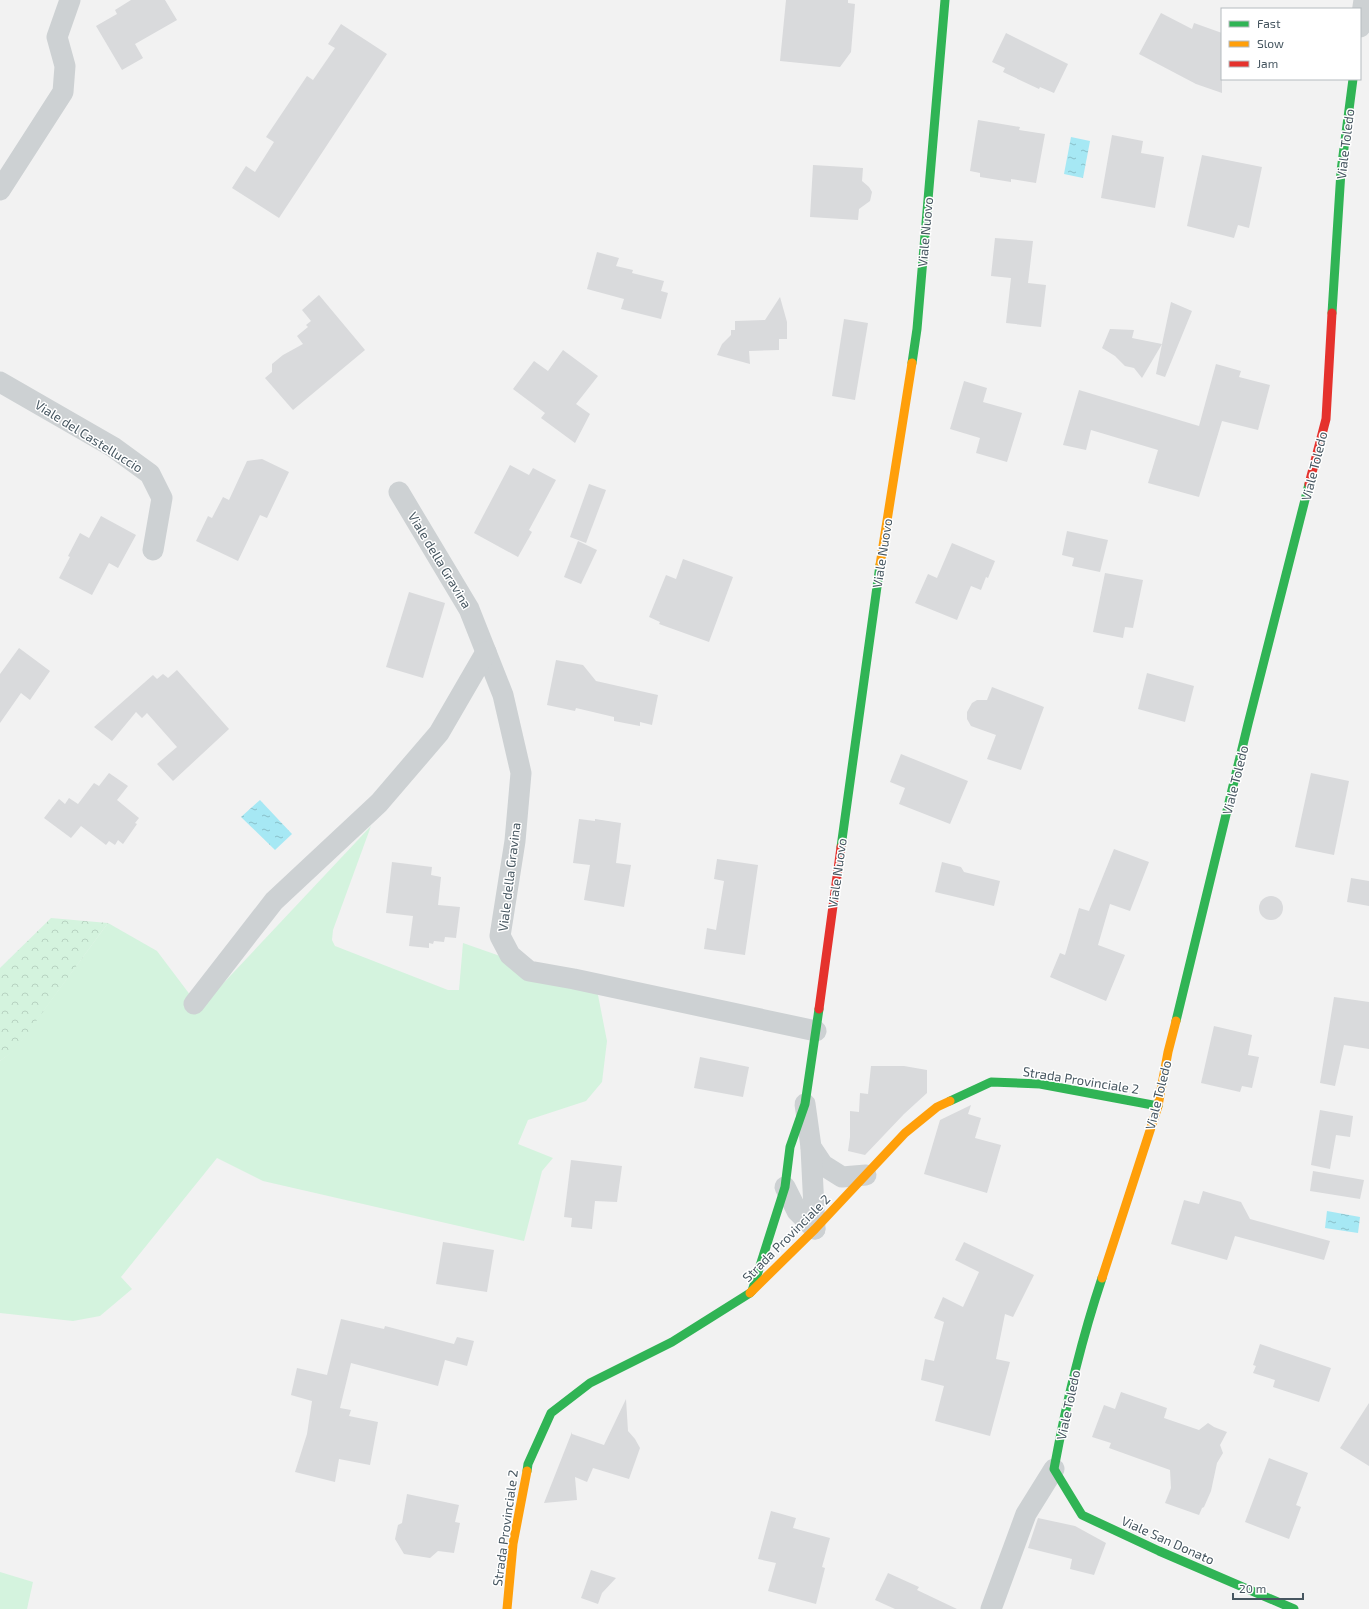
<svg xmlns="http://www.w3.org/2000/svg" width="1369" height="1609" font-family="'Exo 2',sans-serif">
<style>
.green{fill:#d4f3de}
.forest{fill:url(#forest-crowns)}
.water{fill:url(#water-ripples)}
.building{fill:#d9dadc}
.lines{fill:none;stroke-linecap:round;stroke-linejoin:round}
.street{stroke:#cdd1d3;stroke-width:21}
.fast{stroke:#30b455;stroke-width:9}
.slow{stroke:#ff9f0a;stroke-width:9}
.jam{stroke:#e5322d;stroke-width:9}
.labels{text-anchor:middle;dominant-baseline:central;stroke-width:3;stroke-linejoin:round;paint-order:stroke}
.street-label{font-size:13px;fill:#465660;stroke:#fff}
</style>
<defs>
<pattern id="forest-crowns" width="20" height="18" patternUnits="userSpaceOnUse"><rect width="20" height="18" fill="#d4f3de"/><path d="M2 6a3 3 0 1 1 6 0M12 15a3 3 0 1 1 6 0" fill="none" stroke="#b7d2c1"/></pattern>
<pattern id="water-ripples" width="26" height="14" patternUnits="userSpaceOnUse"><rect width="26" height="14" fill="#a6e8f4"/><path d="M2 4q2-2 4 0t4 0M15 11q2-2 4 0t4 0" fill="none" stroke="#89bfc9"/></pattern>
</defs>
<rect width="100%" height="100%" fill="#f2f2f2"/>
<g class="green">
<path d="M 371,826 L 333,930 L 332,940 L 335,946 L 448,990 L 459,990 L 463,943 L 597,990 L 607,1041 L 602,1082 L 586,1101 L 528,1120 L 518,1144 L 553,1158 L 542,1171 L 524,1241 L 263,1181 L 217,1158 L 121,1277 L 132,1289 L 100,1316 L 73,1321 L 0,1313 L 0,1061 L 15,1049 L 108,923 L 157,951 L 200,1008 Z"/>
<path d="M 0,1572 L 33,1582 L 27,1609 L 0,1609 Z"/>
</g>
<path class="forest" d="M 51,918 L 108,923 L 15,1050 L 0,1061 L 0,968 Z"/>
<g class="water">
<path d="M 1071,137 L 1090,141 L 1083,178 L 1064,174 Z"/>
<path d="M 260,800 L 292,834 L 275,850 L 241,817 Z"/>
<path d="M 1327,1211 L 1360,1217 L 1358,1233 L 1325,1228 Z"/>
</g>
<g class="building">
<path d="M 131,0 L 165,0 L 177,20 L 135,44 L 143,58 L 122,70 L 96,26 L 117,14 L 115,10 Z"/>
<path d="M 786,0 L 848,0 L 848,3 L 855,4 L 851,52 L 840,67 L 780,61 Z"/>
<path d="M 1161,13 L 1192,29 L 1194,23 L 1222,33 L 1222,93 L 1196,84 L 1139,54 Z"/>
<path d="M 341,24 L 387,54 L 279,218 L 232,188 L 246,166 L 255,172 L 274,142 L 266,137 L 307,76 L 313,80 L 335,48 L 328,44 Z"/>
<path d="M 1006,33 L 1068,64 L 1054,93 L 1040,87 L 1039,89 L 1003,72 L 1005,68 L 992,62 Z"/>
<path d="M 978,120 L 1020,127 L 1019,130 L 1045,134 L 1036,183 L 1011,179 L 1011,182 L 980,177 L 980,173 L 970,171 Z"/>
<path d="M 1112,135 L 1143,141 L 1141,153 L 1164,157 L 1155,208 L 1101,198 Z"/>
<path d="M 1202,155 L 1262,167 L 1249,228 L 1238,225 L 1234,238 L 1187,226 Z"/>
<path d="M 813,165 L 863,168 L 862,181 L 869,187 L 872,192 L 870,201 L 859,209 L 858,220 L 810,217 Z"/>
<path d="M 995,238 L 1033,241 L 1028,283 L 1046,285 L 1041,327 L 1006,323 L 1011,278 L 991,276 Z"/>
<path d="M 597,252 L 619,258 L 616,266 L 633,270 L 632,273 L 664,281 L 661,291 L 668,293 L 661,319 L 621,309 L 624,299 L 587,289 Z"/>
<path d="M 319,295 L 365,350 L 293,410 L 265,378 L 272,372 L 272,364 L 283,355 L 303,344 L 297,336 L 308,327 L 306,325 L 311,321 L 302,310 Z"/>
<path d="M 780,297 L 787,322 L 787,339 L 779,339 L 779,350 L 749,351 L 750,364 L 717,355 L 722,344 L 731,335 L 731,330 L 735,330 L 735,321 L 765,320 Z"/>
<path d="M 1171,302 L 1192,311 L 1165,377 L 1156,374 L 1162,344 L 1142,378 L 1134,368 L 1125,366 L 1115,356 L 1102,348 L 1110,329 L 1134,330 L 1132,338 L 1162,344 Z"/>
<path d="M 844,319 L 868,323 L 855,400 L 832,396 Z"/>
<path d="M 563,350 L 598,376 L 576,404 L 590,414 L 575,443 L 541,418 L 545,413 L 513,389 L 534,361 L 548,371 Z"/>
<path d="M 1216,364 L 1241,371 L 1239,377 L 1270,385 L 1258,430 L 1222,421 L 1199,497 L 1148,483 L 1158,450 L 1091,430 L 1086,450 L 1063,445 L 1079,390 L 1199,426 Z"/>
<path d="M 964,381 L 987,388 L 983,402 L 1022,413 L 1007,462 L 976,453 L 980,438 L 950,429 Z"/>
<path d="M 262,459 L 289,472 L 267,518 L 260,515 L 238,561 L 196,541 L 208,516 L 212,518 L 223,497 L 229,500 L 247,461 Z"/>
<path d="M 510,465 L 529,475 L 533,468 L 556,480 L 529,530 L 532,532 L 518,557 L 474,533 Z"/>
<path d="M 589,484 L 606,490 L 586,543 L 570,537 Z"/>
<path d="M 101,516 L 136,535 L 118,568 L 109,563 L 92,595 L 59,578 L 70,557 L 68,556 L 80,533 L 89,538 Z"/>
<path d="M 1067,531 L 1108,540 L 1100,572 L 1072,566 L 1074,558 L 1062,555 Z"/>
<path d="M 578,541 L 597,550 L 581,584 L 564,577 Z"/>
<path d="M 952,543 L 995,561 L 988,578 L 986,577 L 981,590 L 971,586 L 957,620 L 915,603 L 928,574 L 937,578 Z"/>
<path d="M 683,559 L 733,577 L 709,642 L 659,624 L 660,622 L 649,617 L 666,575 L 676,579 Z"/>
<path d="M 1105,573 L 1143,580 L 1133,628 L 1125,627 L 1123,638 L 1093,632 Z"/>
<path d="M 409,592 L 445,603 L 423,678 L 386,667 Z"/>
<path d="M 19,648 L 50,671 L 30,700 L 21,693 L 0,723 L 0,674 Z"/>
<path d="M 556,660 L 583,665 L 596,681 L 658,695 L 652,725 L 640,722 L 640,726 L 614,721 L 614,717 L 576,708 L 575,711 L 547,705 Z"/>
<path d="M 177,670 L 229,729 L 173,781 L 157,764 L 177,747 L 147,713 L 142,718 L 136,712 L 112,741 L 94,727 L 153,675 L 157,679 L 163,674 L 168,678 Z"/>
<path d="M 1147,673 L 1194,686 L 1185,722 L 1138,709 Z"/>
<path d="M 992,687 L 1044,707 L 1021,770 L 987,759 L 996,735 L 971,726 L 967,719 L 967,712 L 972,703 L 977,700 L 987,700 Z"/>
<path d="M 901,754 L 968,781 L 950,824 L 899,804 L 905,788 L 890,782 Z"/>
<path d="M 109,773 L 128,786 L 117,800 L 139,818 L 135,823 L 137,824 L 123,844 L 118,840 L 115,845 L 109,841 L 106,845 L 81,826 L 71,838 L 44,818 L 59,799 L 65,804 L 69,798 L 78,804 L 94,783 L 99,786 Z"/>
<path d="M 1311,773 L 1349,781 L 1334,855 L 1295,847 Z"/>
<path d="M 579,819 L 595,821 L 595,819 L 621,823 L 616,863 L 631,865 L 624,907 L 584,900 L 590,865 L 573,863 Z"/>
<path d="M 1114,849 L 1149,862 L 1130,911 L 1110,904 L 1098,945 L 1125,955 L 1106,1001 L 1050,977 L 1060,953 L 1065,955 L 1079,908 L 1089,911 Z"/>
<path d="M 717,859 L 758,865 L 745,955 L 704,949 L 707,928 L 716,930 L 724,881 L 714,879 Z"/>
<path d="M 392,862 L 432,867 L 431,875 L 441,877 L 438,905 L 460,907 L 456,938 L 445,937 L 444,942 L 434,941 L 433,944 L 429,943 L 429,948 L 409,946 L 413,916 L 386,913 Z"/>
<path d="M 942,862 L 961,867 L 964,872 L 1000,881 L 994,906 L 935,892 Z"/>
<path d="M 1351,878 L 1369,881 L 1369,906 L 1347,902 Z"/>
<circle cx="1271" cy="908" r="12"/>
<path d="M 1334,997 L 1369,1002 L 1369,1049 L 1344,1045 L 1335,1086 L 1320,1083 Z"/>
<path d="M 1214,1026 L 1252,1035 L 1248,1055 L 1259,1057 L 1252,1088 L 1242,1086 L 1240,1092 L 1201,1083 Z"/>
<path d="M 700,1057 L 749,1067 L 743,1097 L 694,1088 Z"/>
<path d="M 871,1066 L 904,1066 L 927,1070 L 927,1093 L 904,1114 L 865,1155 L 848,1151 L 850,1137 L 850,1111 L 859,1112 L 860,1093 L 868,1094 Z"/>
<path d="M 971,1105 L 968,1114 L 981,1118 L 975,1138 L 1001,1145 L 987,1193 L 924,1174 L 940,1120 Z"/>
<path d="M 1320,1110 L 1353,1116 L 1350,1137 L 1336,1135 L 1330,1169 L 1311,1165 Z"/>
<path d="M 571,1160 L 622,1166 L 617,1202 L 595,1201 L 592,1229 L 571,1227 L 572,1218 L 564,1217 Z"/>
<path d="M 1313,1171 L 1364,1180 L 1360,1199 L 1310,1191 Z"/>
<path d="M 1203,1191 L 1241,1202 L 1250,1219 L 1330,1241 L 1324,1260 L 1235,1236 L 1227,1260 L 1171,1244 L 1184,1200 L 1199,1204 Z"/>
<path d="M 443,1242 L 494,1250 L 487,1292 L 436,1284 Z"/>
<path d="M 964,1242 L 1034,1275 L 1013,1317 L 1005,1314 L 996,1359 L 1010,1362 L 990,1436 L 935,1421 L 944,1386 L 921,1380 L 925,1359 L 934,1361 L 944,1322 L 934,1318 L 943,1297 L 963,1307 L 979,1272 L 955,1260 Z"/>
<path d="M 341,1319 L 384,1329 L 385,1326 L 454,1344 L 457,1337 L 474,1341 L 467,1366 L 445,1360 L 438,1386 L 351,1363 L 340,1408 L 351,1410 L 349,1416 L 378,1422 L 370,1465 L 339,1459 L 335,1482 L 295,1472 L 307,1434 L 312,1401 L 291,1395 L 297,1368 L 327,1375 Z"/>
<path d="M 1260,1344 L 1331,1368 L 1319,1402 L 1273,1387 L 1275,1380 L 1253,1373 L 1256,1366 L 1253,1365 Z"/>
<path d="M 1121,1392 L 1167,1408 L 1164,1418 L 1199,1430 L 1208,1423 L 1214,1427 L 1227,1432 L 1220,1445 L 1223,1453 L 1217,1463 L 1211,1491 L 1204,1507 L 1202,1508 L 1199,1515 L 1165,1503 L 1171,1488 L 1170,1470 L 1109,1448 L 1111,1443 L 1092,1437 L 1104,1405 L 1115,1409 Z"/>
<path d="M 626,1399 L 628,1431 L 635,1439 L 640,1448 L 629,1479 L 593,1468 L 587,1482 L 575,1477 L 577,1500 L 544,1503 L 572,1432 L 572,1434 L 604,1445 Z"/>
<path d="M 1369,1403 L 1369,1466 L 1340,1448 Z"/>
<path d="M 1269,1458 L 1308,1473 L 1296,1505 L 1301,1507 L 1289,1539 L 1245,1522 Z"/>
<path d="M 407,1494 L 459,1505 L 455,1522 L 460,1523 L 454,1553 L 438,1551 L 430,1558 L 404,1554 L 395,1539 L 398,1525 L 402,1523 Z"/>
<path d="M 771,1511 L 796,1518 L 793,1528 L 830,1538 L 822,1567 L 825,1568 L 816,1604 L 768,1591 L 776,1563 L 758,1559 Z"/>
<path d="M 1038,1518 L 1075,1526 L 1106,1543 L 1094,1575 L 1070,1569 L 1072,1559 L 1028,1548 Z"/>
<path d="M 591,1570 L 616,1578 L 602,1593 L 598,1604 L 581,1598 Z"/>
<path d="M 888,1573 L 919,1587 L 917,1590 L 957,1609 L 895,1609 L 875,1600 Z"/>
</g>
<g class="lines">
<g class="street">
<path d="M 1360,27 L 1364,0"/>
<path d="M 0,190 L 63,92 L 65,66 L 57,37 L 70,0"/>
<path d="M 0,382 L 113,447 L 150,474 L 162,498 L 153,550"/>
<path d="M 399,492 L 469,609 L 503,695 L 521,773 L 515,841 L 500,936 L 510,955 L 529,971 L 574,979 L 816,1031"/>
<path d="M 194,1004 L 274,901 L 379,803 L 439,733 L 486,652"/>
<path d="M 805,1104 L 811,1147 L 823,1165 L 842,1177 L 866,1175"/>
<path d="M 811,1148 L 815,1229"/>
<path d="M 785,1187 L 797,1211 L 815,1229"/>
<path d="M 991,1609 L 1026,1514 L 1054,1469"/>
</g>
<g class="fast">
<path d="M 1332,313 L 1341,171 L 1353,79"/>
<path d="M 912,363 L 917,329 L 945,0"/>
<path d="M 841,847 L 880,565"/>
<path d="M 1176,1021 L 1248,724 L 1309,484"/>
<path d="M 950,1101 L 991,1082 L 1040,1084 L 1158,1106"/>
<path d="M 1102,1278 C 1081,1341 1066,1404 1054,1469 L 1082,1515 L 1159,1551 L 1294,1609"/>
<path d="M 752,1291 L 785,1187 L 790,1147 L 805,1104 L 819,1009"/>
<path d="M 527,1471 L 528,1464 L 551,1413 L 590,1383 L 672,1342 L 750,1293"/>
</g>
<g class="slow">
<path d="M 880,565 L 912,363"/>
<path d="M 1102,1278 L 1158,1106 L 1168,1052 L 1176,1021"/>
<path d="M 750,1293 L 815,1229 L 905,1133 L 937,1107 L 950,1101"/>
<path d="M 507,1609 L 513,1544 L 527,1471"/>
</g>
<g class="jam">
<path d="M 1309,484 L 1326,419 L 1332,313"/>
<path d="M 819,1009 L 841,847"/>
</g>
</g>
<g class="labels">
<g class="street-label">
<text transform="translate(1345 144) rotate(-83)">Viale Toledo</text>
<text transform="translate(925 232) rotate(-85)">Viale Nuovo</text>
<text transform="translate(89 436) rotate(32)">Viale del Castelluccio</text>
<text transform="translate(1314 466) rotate(-76)">Viale Toledo</text>
<text transform="translate(882 553) rotate(-81)">Viale Nuovo</text>
<text transform="translate(440 560) rotate(59)">Viale della Gravina</text>
<text transform="translate(1235 780) rotate(-76)">Viale Toledo</text>
<text transform="translate(837 873) rotate(-82)">Viale Nuovo</text>
<text transform="translate(509 877) rotate(-83)">Viale della Gravina</text>
<text transform="translate(1081 1080) rotate(9)">Strada Provinciale 2</text>
<text transform="translate(1158 1095) rotate(-76)">Viale Toledo</text>
<text transform="translate(786 1238) rotate(-45)">Strada Provinciale 2</text>
<text transform="translate(1068 1405) rotate(-78)">Viale Toledo</text>
<text transform="translate(505 1528) rotate(-82)">Strada Provinciale 2</text>
<text transform="translate(1168 1540) rotate(24)">Viale San Donato</text>
</g>
</g>
<rect x="1221" y="8" width="140" height="72" fill="#ffffff" stroke="#b5bbbf"/>
<rect x="1229" y="21" width="20" height="6" fill="#30b455" stroke="#b5bbbf"/>
<text x="1257" y="28" font-size="12" fill="#465660">Fast</text>
<rect x="1229" y="41" width="20" height="6" fill="#ff9f0a" stroke="#b5bbbf"/>
<text x="1257" y="48" font-size="12" fill="#465660">Slow</text>
<rect x="1229" y="61" width="20" height="6" fill="#e5322d" stroke="#b5bbbf"/>
<text x="1257" y="68" font-size="12" fill="#465660">Jam</text>
<path d="M1233 1593v6h70v-6" fill="none" stroke="#465660" stroke-width="2"/>
<text x="1239" y="1593" font-size="12" fill="#465660" stroke="#ffffff" stroke-width="3" paint-order="stroke">20 m</text>
</svg>
